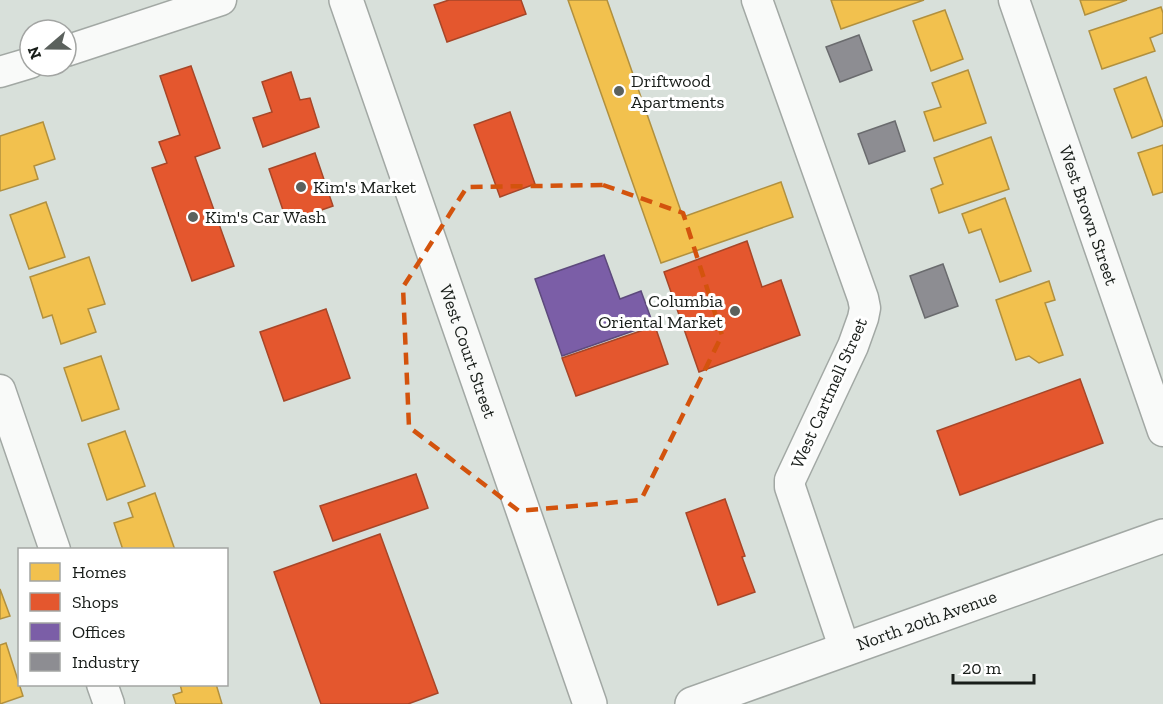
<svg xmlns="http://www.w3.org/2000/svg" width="1163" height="704" font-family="'Zilla Slab',serif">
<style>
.homes{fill:#f2c14e;stroke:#b1903e;stroke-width:1.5}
.shops{fill:#e4572e;stroke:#a74628;stroke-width:1.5}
.offices{fill:#7b5ea7;stroke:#5d4a7c;stroke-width:1.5}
.industry{fill:#8d8d92;stroke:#6a6b6e;stroke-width:1.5}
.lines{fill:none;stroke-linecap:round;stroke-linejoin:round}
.minor-casing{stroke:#a2a8a4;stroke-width:33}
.secondary-casing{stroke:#a2a8a4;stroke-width:36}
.primary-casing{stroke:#a2a8a4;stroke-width:36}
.minor{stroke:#f9faf9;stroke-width:30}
.secondary{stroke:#f9faf9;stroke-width:33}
.primary{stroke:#f9faf9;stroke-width:33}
.marked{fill:none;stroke:#d3530d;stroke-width:4.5;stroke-dasharray:12 8;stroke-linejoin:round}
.poi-dot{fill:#5b615d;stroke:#fff;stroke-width:2}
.labels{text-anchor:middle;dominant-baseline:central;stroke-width:6;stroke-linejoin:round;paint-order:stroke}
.poi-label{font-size:18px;fill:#181d19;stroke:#fff;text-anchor:start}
.street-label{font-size:18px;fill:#181d19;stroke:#fff}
</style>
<rect width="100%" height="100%" fill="#d8e0da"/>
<g class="homes">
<path d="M 568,0 L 607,0 L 683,217 L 781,182 L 793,217 L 661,263 Z"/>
<path d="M 831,0 L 924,0 L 841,29 Z"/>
<path d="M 1080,0 L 1127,0 L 1085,15 Z"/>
<path d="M 1161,7 L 1163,13 L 1163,33 L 1150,38 L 1155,51 L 1102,69 L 1089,31 Z"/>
<path d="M 945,10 L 963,59 L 931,71 L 913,21 Z"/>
<path d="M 968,70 L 986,123 L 934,141 L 924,112 L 941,107 L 932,83 Z"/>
<path d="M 1146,77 L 1163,123 L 1163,126 L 1132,138 L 1114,89 Z"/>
<path d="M 43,122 L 55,159 L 34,166 L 38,179 L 0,191 L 0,136 Z"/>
<path d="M 991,137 L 1009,189 L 939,213 L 931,189 L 943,184 L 934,158 Z"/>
<path d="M 1163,145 L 1163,192 L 1153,195 L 1138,153 Z"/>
<path d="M 1005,198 L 1031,271 L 1000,282 L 981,229 L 969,233 L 962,214 Z"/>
<path d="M 46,202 L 65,257 L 29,269 L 10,215 Z"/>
<path d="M 89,257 L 105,304 L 88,309 L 96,332 L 61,344 L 52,315 L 43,318 L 30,277 Z"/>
<path d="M 1049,281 L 1055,300 L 1045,303 L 1063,355 L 1039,363 L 1029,356 L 1016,360 L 996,300 Z"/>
<path d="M 101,356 L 119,409 L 82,421 L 64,368 Z"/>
<path d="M 125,431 L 145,486 L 107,500 L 88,444 Z"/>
<path d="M 155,493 L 175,550 L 123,550 L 114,523 L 133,517 L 128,503 Z"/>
<path d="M 0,589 L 10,616 L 0,619 Z"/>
<path d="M 6,643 L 23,696 L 0,704 L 0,645 Z"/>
<path d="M 180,684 L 216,684 L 222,704 L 176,704 L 173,695 L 182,692 Z"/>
</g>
<g class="shops">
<path d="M 449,0 L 521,0 L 526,14 L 447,42 L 434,5 Z"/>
<path d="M 191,66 L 220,148 L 195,157 L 234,266 L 192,281 L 152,168 L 167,163 L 159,142 L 180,135 L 160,76 Z"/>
<path d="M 291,72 L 300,100 L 310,98 L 319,127 L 263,147 L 253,118 L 272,112 L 262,82 Z"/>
<path d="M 510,112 L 535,184 L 500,197 L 474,125 Z"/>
<path d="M 315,153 L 333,206 L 287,222 L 269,169 Z"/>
<path d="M 747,241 L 762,287 L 781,280 L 800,335 L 699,372 L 664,272 Z"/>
<path d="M 326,309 L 350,378 L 284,401 L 260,332 Z"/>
<path d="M 655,326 L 668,364 L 576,396 L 562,358 Z"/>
<path d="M 1080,379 L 1103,443 L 960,495 L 937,431 Z"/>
<path d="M 416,474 L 428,508 L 333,541 L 320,506 Z"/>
<path d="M 725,499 L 745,556 L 742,557 L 755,592 L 718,605 L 686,513 Z"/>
<path d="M 380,534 L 438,693 L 408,704 L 321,704 L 274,572 Z"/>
</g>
<path class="offices" d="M 604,255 L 620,299 L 641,291 L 653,324 L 562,356 L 535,279 Z"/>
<g class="industry">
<path d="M 859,35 L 872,70 L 840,82 L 826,47 Z"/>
<path d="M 895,121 L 905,151 L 869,164 L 858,134 Z"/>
<path d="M 943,264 L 958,306 L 925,318 L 910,276 Z"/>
</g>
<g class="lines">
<g class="minor-casing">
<g id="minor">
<path d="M 757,0 L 863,298 L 865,308 L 863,318 L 853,346 L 790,480 L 790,487 L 845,650"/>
<path id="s1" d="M 1014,0 L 1163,431"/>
<path d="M 66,51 L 221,0"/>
<path d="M 0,72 L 30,63"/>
<path d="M 0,390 L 55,550"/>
<path d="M 102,684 L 109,704"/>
</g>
</g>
<g class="secondary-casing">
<g id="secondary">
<path id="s2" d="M 346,0 L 590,704"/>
</g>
</g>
<g class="primary-casing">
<g id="primary">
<path id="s3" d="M 692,704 L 1163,536"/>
</g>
</g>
<use href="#minor" class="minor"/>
<use href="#secondary" class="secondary"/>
<use href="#primary" class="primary"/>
</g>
<path class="marked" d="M 603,185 L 683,213 L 722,335 L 641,500 L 519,511 L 409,427 L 403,287 L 467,187 Z"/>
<g class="poi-dot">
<circle cx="619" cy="91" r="6"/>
<circle cx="301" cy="187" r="6"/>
<circle cx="193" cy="217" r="6"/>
<circle cx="735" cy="311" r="6"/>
</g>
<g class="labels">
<g class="poi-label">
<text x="631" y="81">Driftwood<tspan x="631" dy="21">Apartments</tspan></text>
<text x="313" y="187">Kim's Market</text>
<text x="205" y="217">Kim's Car Wash</text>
<text x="723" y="301" text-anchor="end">Columbia<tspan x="723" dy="21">Oriental Market</tspan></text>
</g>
<g class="street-label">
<text stroke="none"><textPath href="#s1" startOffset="228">West Brown Street</textPath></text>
<text stroke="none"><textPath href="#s2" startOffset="372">West Court Street</textPath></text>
<text transform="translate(829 393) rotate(-66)">West Cartmell Street</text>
<text stroke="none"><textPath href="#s3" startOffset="249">North 20th Avenue</textPath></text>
</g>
</g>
<rect x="18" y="548" width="210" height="138" fill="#ffffff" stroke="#a3a5a3" stroke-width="1.5"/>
<rect x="30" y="563" width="30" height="18" fill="#f2c14e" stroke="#a3a5a3" stroke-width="1.5"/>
<text x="72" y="578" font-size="18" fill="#181d19">Homes</text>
<rect x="30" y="593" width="30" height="18" fill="#e4572e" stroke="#a3a5a3" stroke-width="1.5"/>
<text x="72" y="608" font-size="18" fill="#181d19">Shops</text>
<rect x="30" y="623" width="30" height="18" fill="#7b5ea7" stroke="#a3a5a3" stroke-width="1.5"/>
<text x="72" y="638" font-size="18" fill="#181d19">Offices</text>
<rect x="30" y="653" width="30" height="18" fill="#8d8d92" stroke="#a3a5a3" stroke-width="1.5"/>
<text x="72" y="668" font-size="18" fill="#181d19">Industry</text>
<g transform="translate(48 48) rotate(250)"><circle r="28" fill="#ffffff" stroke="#a3a5a3" stroke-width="1.5"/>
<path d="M0-4.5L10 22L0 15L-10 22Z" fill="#5b615d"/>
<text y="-9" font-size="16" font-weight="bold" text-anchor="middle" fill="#181d19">N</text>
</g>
<path d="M953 674v9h81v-9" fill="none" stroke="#181d19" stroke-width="3"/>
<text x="962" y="674" font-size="18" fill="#181d19" stroke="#ffffff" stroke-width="4.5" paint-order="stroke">20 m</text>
</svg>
